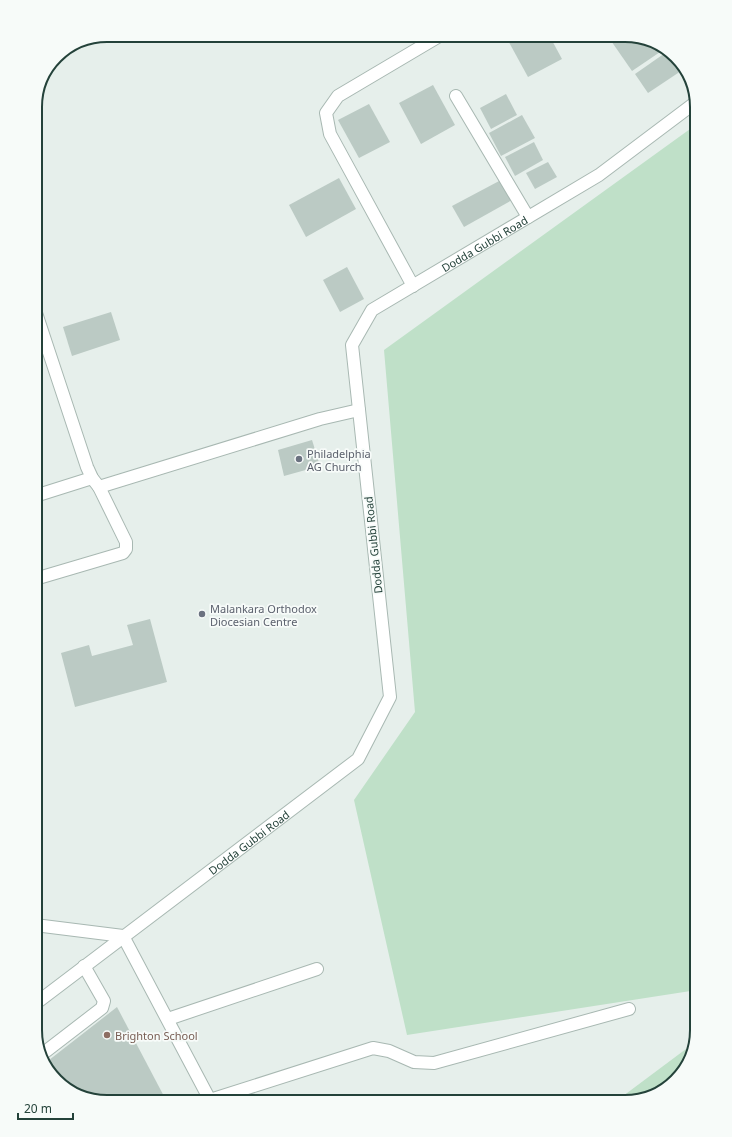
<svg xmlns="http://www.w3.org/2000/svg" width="732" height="1137" font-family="'Noto Sans',sans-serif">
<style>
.green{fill:#bfe0c8}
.building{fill:#bbcac4}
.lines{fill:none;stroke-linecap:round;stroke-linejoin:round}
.minor-casing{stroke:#a8b8b2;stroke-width:14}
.minor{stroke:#fff;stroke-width:12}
.worship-dot{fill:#6b7280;stroke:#f7fbf9;stroke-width:1.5}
.education-dot{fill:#8d6e63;stroke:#f7fbf9;stroke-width:1.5}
.labels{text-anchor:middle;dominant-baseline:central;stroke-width:3.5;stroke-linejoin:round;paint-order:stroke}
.street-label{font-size:11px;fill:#24423a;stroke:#f7fbf9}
.worship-label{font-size:11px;fill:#5b616d;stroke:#f7fbf9;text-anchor:start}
.education-label{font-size:11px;fill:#785e54;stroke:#f7fbf9;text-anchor:start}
.rim{fill:none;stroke:#24423a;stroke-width:2}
</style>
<rect width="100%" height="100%" fill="#e6efeb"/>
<g class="green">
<path d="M 697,124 L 697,990 L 407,1035 L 354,800 L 415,712 L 384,350 Z"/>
<path d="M 694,1043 L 687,1066 L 657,1094 L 625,1102 L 615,1102 Z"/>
</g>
<g class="building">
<path d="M 505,35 L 549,35 L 562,59 L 528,77 Z"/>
<path d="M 607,35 L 630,35 L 666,48 L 632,71 Z"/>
<path d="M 668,51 L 684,69 L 648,93 L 635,74 Z"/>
<path d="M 433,85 L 455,125 L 421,144 L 399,103 Z"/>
<path d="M 506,94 L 517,115 L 491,129 L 480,108 Z"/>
<path d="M 369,104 L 390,142 L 359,158 L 338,120 Z"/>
<path d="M 522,115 L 535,138 L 501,156 L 489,133 Z"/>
<path d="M 534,142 L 543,160 L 515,176 L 505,157 Z"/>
<path d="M 548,162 L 557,177 L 535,189 L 526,173 Z"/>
<path d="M 339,178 L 356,209 L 306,237 L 289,205 Z"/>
<path d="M 501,180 L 512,200 L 464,227 L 452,206 Z"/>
<path d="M 347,267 L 364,299 L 340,312 L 323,280 Z"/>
<path d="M 111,312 L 120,340 L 72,356 L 63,327 Z"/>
<path d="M 312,440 L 320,466 L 284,476 L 278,450 Z"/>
<path d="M 150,619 L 167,682 L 75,707 L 61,653 L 89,645 L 92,656 L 133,645 L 127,625 Z"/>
<path d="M 117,1007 L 167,1102 L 102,1102 L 67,1090 L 44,1064 Z"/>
</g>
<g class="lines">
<g class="minor-casing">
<g id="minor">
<path d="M 456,96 L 528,217"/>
<path d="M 413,286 L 330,134 L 326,113 L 338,96 L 441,35"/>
<path d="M 35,310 L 87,467 L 92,478 L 99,487 L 320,419 L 359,410"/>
<path d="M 35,496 L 92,478"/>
<path d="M 35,579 L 123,553 L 126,549 L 126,542 L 99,487"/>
<path d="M 35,925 L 123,936 L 211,1102"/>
<path id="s1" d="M 35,1004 L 358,759 L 390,697 L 352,345 L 372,310 L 599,175 L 696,102"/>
<path d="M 168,1019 L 317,969"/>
<path d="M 41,1055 L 102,1008 L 104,1001 L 84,966"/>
<path d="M 210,1100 L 373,1048 L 389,1051 L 414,1062 L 434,1063 L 629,1009"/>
</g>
</g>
<use href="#minor" class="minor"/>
</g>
<g class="worship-dot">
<circle cx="299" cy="459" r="4"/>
<circle cx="202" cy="614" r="4"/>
</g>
<circle class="education-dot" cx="107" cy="1035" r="4"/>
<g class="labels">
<g class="street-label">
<text stroke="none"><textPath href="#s1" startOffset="1000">Dodda Gubbi Road</textPath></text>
<text transform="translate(373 545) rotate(-96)">Dodda Gubbi Road</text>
<text stroke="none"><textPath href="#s1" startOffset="268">Dodda Gubbi Road</textPath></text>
</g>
<g class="worship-label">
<text x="307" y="453">Philadelphia<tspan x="307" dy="13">AG Church</tspan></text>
<text x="210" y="608">Malankara Orthodox<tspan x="210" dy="13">Diocesian Centre</tspan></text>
</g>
<g class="education-label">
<text x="115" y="1035">Brighton School</text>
</g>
</g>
<path d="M0 0H732V1137H0ZM107 42H625A65 65 0 0 1 690 107V1030A65 65 0 0 1 625 1095H107A65 65 0 0 1 42 1030V107A65 65 0 0 1 107 42Z" fill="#f7fbf9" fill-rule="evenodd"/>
<path class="rim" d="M107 42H625A65 65 0 0 1 690 107V1030A65 65 0 0 1 625 1095H107A65 65 0 0 1 42 1030V107A65 65 0 0 1 107 42Z"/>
<path d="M18 1113v6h55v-6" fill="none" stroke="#24423a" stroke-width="2"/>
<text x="24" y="1113" font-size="12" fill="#24423a" stroke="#f7fbf9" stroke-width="3" paint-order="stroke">20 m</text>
</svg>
